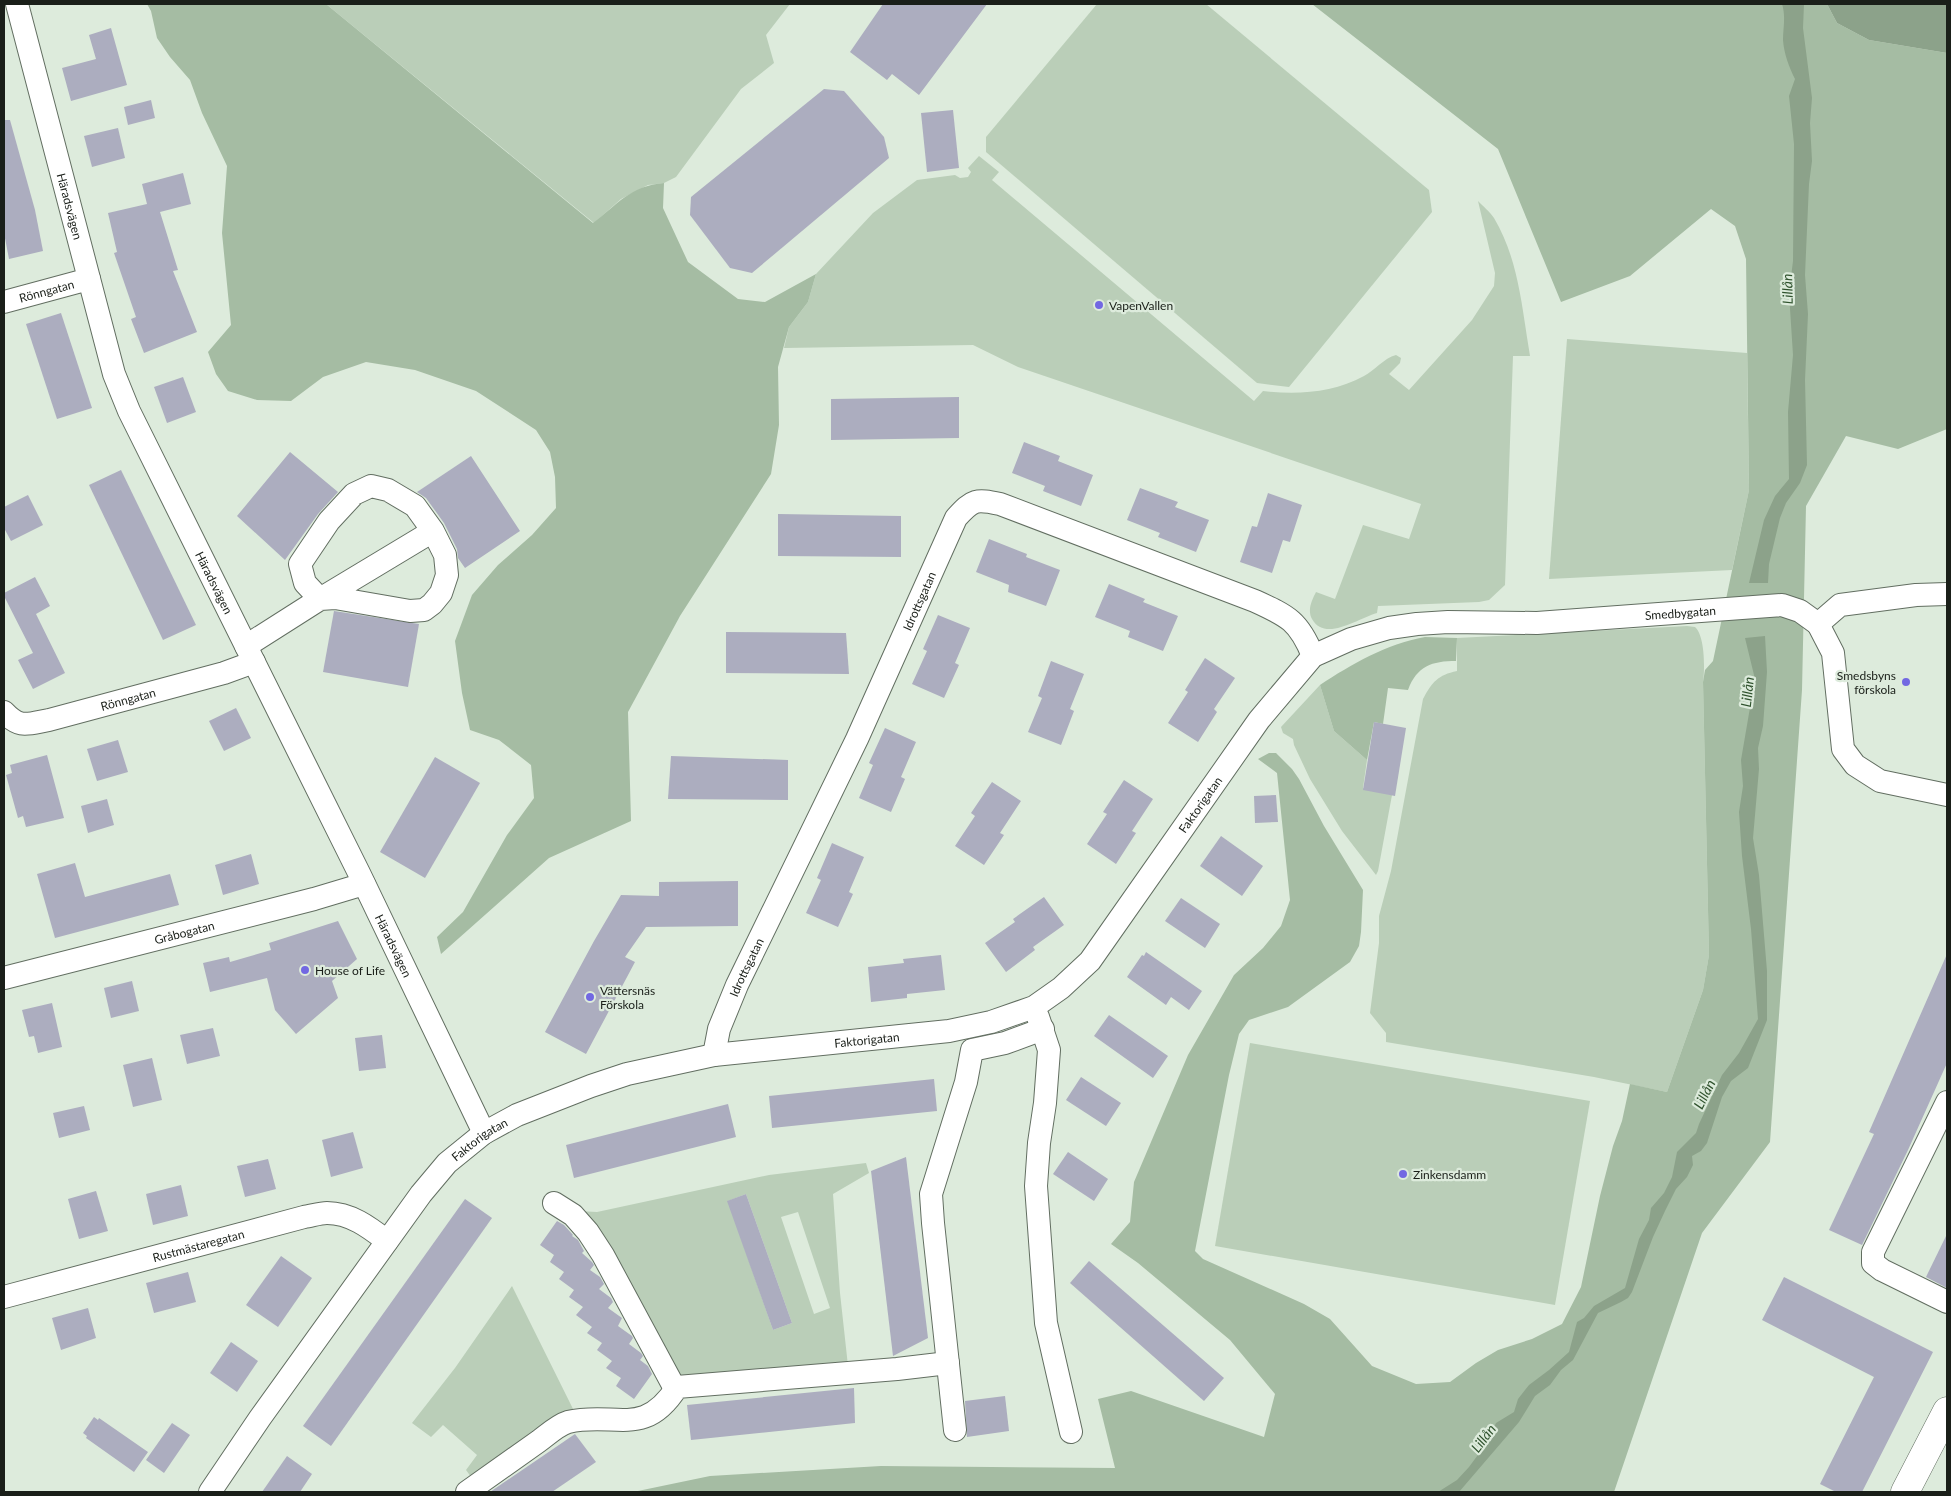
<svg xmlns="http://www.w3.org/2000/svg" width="1951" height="1496" font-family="Lato,sans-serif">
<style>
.green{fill:#baceb8;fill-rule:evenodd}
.forest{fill:#a5bca3}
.water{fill:#8ca28a}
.building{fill:#acadbf}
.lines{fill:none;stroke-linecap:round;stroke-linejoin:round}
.street-casing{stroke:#626e61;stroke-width:24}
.secondary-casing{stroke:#626e61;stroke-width:29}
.street{stroke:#fff;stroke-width:22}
.secondary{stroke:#fff;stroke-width:28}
.poi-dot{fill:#7268e2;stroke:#ddebdc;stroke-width:2}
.labels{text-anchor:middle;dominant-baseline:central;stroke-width:4.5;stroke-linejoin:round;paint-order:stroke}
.street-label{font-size:12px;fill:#1a1f19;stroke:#ddebdc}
.poi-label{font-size:12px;fill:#1a1f19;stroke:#ddebdc;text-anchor:start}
.water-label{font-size:14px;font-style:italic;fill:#2f522d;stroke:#ddebdc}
</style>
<rect width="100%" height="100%" fill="#ddebdc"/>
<g class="green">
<path d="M 326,4 L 790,4 L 766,35 L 774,63 L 741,89 L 676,177 L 664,183 L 648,185 L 621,199 L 594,223 Z"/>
<path d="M 1097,4 L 1206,4 L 1429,190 L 1432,212 L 1289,387 L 1257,383 L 986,152 L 986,137 Z"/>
<path d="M 979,156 L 999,172 L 992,180 L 1254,401 L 1263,391 C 1297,395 1333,393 1364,376 C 1374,371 1384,358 1396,355 L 1401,358 L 1400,363 L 1389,374 L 1409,390 L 1472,320 L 1494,286 L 1495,273 L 1478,201 C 1483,206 1490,212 1494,218 C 1519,260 1522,309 1530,356 L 1513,356 L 1505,585 L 1489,600 L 1479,602 L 1378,606 L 1377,613 C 1357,619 1325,642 1312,619 C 1307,610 1312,600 1316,592 L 1335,599 L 1363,525 L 1409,539 L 1421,504 L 1018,367 L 973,345 L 784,348 L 789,327 L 808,302 L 816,274 L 873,213 L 917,180 L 955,175 L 960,178 L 968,177 L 971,172 L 968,168 Z"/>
<path d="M 1567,339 L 1747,353 L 1749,490 L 1732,570 L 1549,579 Z"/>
<path d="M 1687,626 L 1695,627 C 1705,636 1705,669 1703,682 L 1709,955 L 1703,990 L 1667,1092 L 1594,1077 L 1386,1042 L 1386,1033 L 1370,1013 L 1379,943 L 1379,916 L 1391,871 L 1423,699 C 1432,682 1438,675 1457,671 L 1457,638 Z"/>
<path d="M 1320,685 L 1334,731 L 1367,760 L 1363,788 L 1392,795 L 1378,871 L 1376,875 L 1342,831 L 1310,779 L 1294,745 L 1293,739 L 1283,733 L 1281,727 Z"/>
<path d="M 1250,1043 L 1590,1101 L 1555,1305 L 1215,1246 Z"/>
<path d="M 866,1163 L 869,1173 L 833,1194 L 840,1293 L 848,1366 L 687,1380 L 674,1374 L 578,1211 L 597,1212 L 769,1175 ZM 746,1194 L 792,1323 L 773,1330 L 728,1201 ZM 798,1212 L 830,1308 L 814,1314 L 781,1217 Z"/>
<path d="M 512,1286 L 577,1417 L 474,1481 L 466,1470 L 477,1455 L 443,1425 L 431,1437 L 412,1423 L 455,1368 Z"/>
</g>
<g class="forest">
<path d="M 147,4 L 326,4 L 593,223 C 618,204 630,186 664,183 L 663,208 L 688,262 L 738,299 L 765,302 L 816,274 L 808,302 L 789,327 L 778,367 L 779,425 L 771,474 L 680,616 L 628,712 L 631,821 L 549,858 L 441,954 L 437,937 L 463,912 L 507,835 L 534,798 L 531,765 L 499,740 L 470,730 L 462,693 L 455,641 L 472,595 L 498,565 L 532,535 L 556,508 L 555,477 L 550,452 L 536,430 L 476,391 L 415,370 L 366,362 L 323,377 L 291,401 L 257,400 L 228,391 L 216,374 L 208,352 L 231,325 L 222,233 L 227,166 L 202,113 L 190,80 L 170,57 L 157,38 L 151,11 Z"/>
<path d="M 1312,4 L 1827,4 L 1837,23 L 1869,40 L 1947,53 L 1947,429 L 1898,449 L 1846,436 L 1806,506 L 1802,690 L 1770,1142 L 1702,1233 L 1614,1492 L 633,1492 L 710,1476 L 881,1466 L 1115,1468 L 1098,1399 L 1131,1391 L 1264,1437 L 1275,1394 L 1230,1340 L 1138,1263 L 1111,1244 L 1130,1222 L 1134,1182 L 1188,1055 L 1234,975 L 1263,948 L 1281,926 L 1290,900 L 1277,773 L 1258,759 L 1269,753 L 1276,753 L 1292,769 L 1299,779 L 1324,826 L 1363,890 L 1361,932 L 1359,946 L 1350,962 L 1288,1007 L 1249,1020 L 1239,1034 L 1229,1075 L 1195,1251 L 1203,1259 L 1304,1304 L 1330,1319 L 1372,1366 L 1416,1384 L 1450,1382 L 1476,1363 L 1498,1350 L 1532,1339 L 1562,1324 L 1581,1287 L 1600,1196 L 1613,1146 L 1622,1121 L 1630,1084 L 1667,1092 L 1703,990 L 1709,955 L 1703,682 L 1705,670 L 1713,661 L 1749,490 L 1746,259 L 1735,226 L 1711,209 L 1630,276 L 1561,302 L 1498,149 Z"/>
<path d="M 1425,637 L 1457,638 L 1456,661 C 1432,661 1417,666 1408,690 L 1388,688 L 1383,724 L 1374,722 L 1367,760 L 1334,731 L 1320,685 C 1352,664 1386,644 1425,637 Z"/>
</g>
<g class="water">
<path d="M 1782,4 L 1804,4 L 1803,28 L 1812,98 L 1810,123 L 1812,161 L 1809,184 L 1805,275 L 1808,314 L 1805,380 L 1807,465 L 1800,483 L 1786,503 L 1780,518 L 1769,564 L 1768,583 L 1749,583 L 1764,520 L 1775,496 L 1789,479 L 1788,412 L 1793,355 L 1789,293 L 1793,261 L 1794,144 L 1789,96 L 1795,79 C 1789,67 1784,54 1783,40 C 1783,28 1786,16 1782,4 Z"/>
<path d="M 1827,4 L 1947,4 L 1947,53 L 1869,40 L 1837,23 Z"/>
<path d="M 1765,636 L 1767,672 L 1763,726 L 1758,748 L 1759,769 L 1753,838 L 1759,875 L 1767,971 L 1767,1020 L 1748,1068 L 1731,1081 L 1722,1097 L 1707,1143 L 1701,1151 L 1692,1156 L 1693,1165 L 1687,1177 L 1676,1189 L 1665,1211 L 1653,1237 L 1632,1292 L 1628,1298 L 1621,1302 L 1598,1313 L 1573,1360 L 1561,1370 L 1550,1385 L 1535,1396 L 1519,1422 L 1459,1492 L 1438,1492 L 1457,1480 L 1469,1467 L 1486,1444 L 1496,1423 L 1514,1412 L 1518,1399 L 1529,1385 L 1549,1370 L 1569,1352 L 1577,1322 L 1584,1318 L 1594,1306 L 1625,1288 L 1639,1239 L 1649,1220 L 1651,1208 L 1664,1193 L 1672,1177 L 1677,1152 L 1696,1133 L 1699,1124 L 1722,1075 L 1739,1053 L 1758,1019 L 1751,929 L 1742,856 L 1739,812 L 1743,786 L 1741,760 L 1752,696 L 1754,675 L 1745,638 Z"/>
</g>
<g class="building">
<path d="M 883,4 L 987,4 L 919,95 L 892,74 L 887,80 L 850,52 Z"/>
<path d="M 111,28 L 127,85 L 71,101 L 62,68 L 96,59 L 89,35 Z"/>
<path d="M 824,89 L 844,91 L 884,137 L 889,158 L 752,273 L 730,268 L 690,215 L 691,197 Z"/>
<path d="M 151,100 L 155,118 L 128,125 L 124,107 Z"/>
<path d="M 953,110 L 959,168 L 927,172 L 921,113 Z"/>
<path d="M 4,120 L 10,120 L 35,210 L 43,251 L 9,259 L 4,233 Z"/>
<path d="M 118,128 L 125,158 L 92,167 L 84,136 Z"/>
<path d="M 183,173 L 191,204 L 160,212 L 178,270 L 173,271 L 197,332 L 144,353 L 131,319 L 136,317 L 114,253 L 117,252 L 108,213 L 147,204 L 142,184 Z"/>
<path d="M 61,313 L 92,408 L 57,419 L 26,324 Z"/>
<path d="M 183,377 L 196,412 L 167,423 L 154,387 Z"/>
<path d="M 959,397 L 959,438 L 831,440 L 831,399 Z"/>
<path d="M 1024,442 L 1060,456 L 1058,461 L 1093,475 L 1081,506 L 1043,491 L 1045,486 L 1012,473 Z"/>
<path d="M 290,452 L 338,492 L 318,514 L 285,560 L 237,516 Z"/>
<path d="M 471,456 L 520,531 L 465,568 L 458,558 L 457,549 L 444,523 L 426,498 L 417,492 Z"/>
<path d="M 121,470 L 196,625 L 163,640 L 89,485 Z"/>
<path d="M 1140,488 L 1178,502 L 1175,507 L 1209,520 L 1196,552 L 1158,537 L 1160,533 L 1127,520 Z"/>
<path d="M 1268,493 L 1302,505 L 1290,542 L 1283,540 L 1272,573 L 1240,562 L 1252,526 L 1257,527 Z"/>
<path d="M 28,495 L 43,525 L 11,541 L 4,528 L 4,507 Z"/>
<path d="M 778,514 L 901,516 L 901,557 L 778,556 Z"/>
<path d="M 989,539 L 1027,554 L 1026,557 L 1060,570 L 1046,606 L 1008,592 L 1009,585 L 976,572 Z"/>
<path d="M 35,577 L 50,606 L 36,614 L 65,673 L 33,689 L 18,660 L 33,653 L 4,596 L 4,593 Z"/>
<path d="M 1109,584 L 1145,599 L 1143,602 L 1178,616 L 1163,651 L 1128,637 L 1130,631 L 1095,617 Z"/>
<path d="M 334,611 L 419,624 L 408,687 L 323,672 Z"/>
<path d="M 938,615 L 970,628 L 955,663 L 959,665 L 944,698 L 912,684 L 927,651 L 923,649 Z"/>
<path d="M 726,632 L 846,633 L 849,674 L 726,673 Z"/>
<path d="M 1205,658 L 1235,678 L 1214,709 L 1217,712 L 1198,742 L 1168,723 L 1188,692 L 1185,690 Z"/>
<path d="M 1051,661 L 1084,674 L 1070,709 L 1074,711 L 1061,745 L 1028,732 L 1042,698 L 1038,696 Z"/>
<path d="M 236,708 L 251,738 L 224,751 L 209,721 Z"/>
<path d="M 1374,722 L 1406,728 L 1395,796 L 1363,790 Z"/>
<path d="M 885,728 L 916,742 L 901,777 L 905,779 L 891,812 L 859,798 L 873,765 L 869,763 Z"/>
<path d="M 118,740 L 128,772 L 97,781 L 87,749 Z"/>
<path d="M 47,755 L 64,818 L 26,827 L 23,816 L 18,818 L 6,775 L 12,773 L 10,765 Z"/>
<path d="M 671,756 L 788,760 L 788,800 L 668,799 Z"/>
<path d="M 435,757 L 480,783 L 425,878 L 380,852 Z"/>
<path d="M 1124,780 L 1153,799 L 1132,831 L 1136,833 L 1116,864 L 1087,844 L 1107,814 L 1103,812 Z"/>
<path d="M 992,782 L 1021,801 L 1000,833 L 1004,835 L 984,865 L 955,846 L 975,816 L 971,813 Z"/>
<path d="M 1276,795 L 1278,822 L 1255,823 L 1254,796 Z"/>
<path d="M 107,799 L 114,825 L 88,833 L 81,806 Z"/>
<path d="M 1221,836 L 1263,866 L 1242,896 L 1200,866 Z"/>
<path d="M 832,843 L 864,857 L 849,892 L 853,894 L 838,927 L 806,913 L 821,880 L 817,878 Z"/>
<path d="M 251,854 L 259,884 L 223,895 L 215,865 Z"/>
<path d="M 75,863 L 85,897 L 170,874 L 179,905 L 55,938 L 37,874 Z"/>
<path d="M 738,881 L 738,926 L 646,927 L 625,957 L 635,962 L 586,1054 L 545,1032 L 594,941 L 621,895 L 659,896 L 659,882 Z"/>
<path d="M 1044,897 L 1064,925 L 1033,947 L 1035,950 L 1006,972 L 985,943 L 1015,922 L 1013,919 Z"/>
<path d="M 1181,898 L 1220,924 L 1205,948 L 1165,921 Z"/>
<path d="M 338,921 L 357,959 L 332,981 L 338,998 L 296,1034 L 275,1010 L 267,978 L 210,992 L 203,963 L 229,957 L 230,962 L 271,950 L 269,943 Z"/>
<path d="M 1146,952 L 1202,991 L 1189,1010 L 1171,997 L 1166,1005 L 1127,977 L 1142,955 L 1144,956 Z"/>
<path d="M 1947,954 L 1947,1063 L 1908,1150 L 1862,1245 L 1829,1230 L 1874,1134 L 1869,1132 Z"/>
<path d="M 941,955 L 945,990 L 907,994 L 907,998 L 871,1002 L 868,967 L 904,963 L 903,959 Z"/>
<path d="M 132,981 L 139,1011 L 111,1018 L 104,988 Z"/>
<path d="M 52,1003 L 62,1047 L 38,1053 L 34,1036 L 29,1037 L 22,1010 Z"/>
<path d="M 1109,1015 L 1168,1056 L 1153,1078 L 1094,1036 Z"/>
<path d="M 213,1028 L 220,1056 L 187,1064 L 180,1035 Z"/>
<path d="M 382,1035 L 386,1068 L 359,1071 L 355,1038 Z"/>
<path d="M 152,1058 L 162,1100 L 133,1107 L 123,1065 Z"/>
<path d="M 1081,1077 L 1121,1103 L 1106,1126 L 1066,1100 Z"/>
<path d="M 934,1079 L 937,1111 L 772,1128 L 769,1096 Z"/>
<path d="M 728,1104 L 736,1137 L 574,1178 L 566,1145 Z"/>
<path d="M 84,1106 L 90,1130 L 59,1138 L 53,1113 Z"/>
<path d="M 353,1132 L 363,1168 L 331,1177 L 322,1140 Z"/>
<path d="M 1068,1152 L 1108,1179 L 1094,1201 L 1053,1174 Z"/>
<path d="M 906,1157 L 928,1338 L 893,1356 L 871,1171 Z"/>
<path d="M 268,1159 L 276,1189 L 245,1197 L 237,1166 Z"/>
<path d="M 181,1185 L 188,1216 L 153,1225 L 146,1194 Z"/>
<path d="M 96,1191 L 108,1231 L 79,1239 L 68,1199 Z"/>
<path d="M 746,1194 L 792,1323 L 773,1330 L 727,1201 Z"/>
<path d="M 465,1199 L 492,1218 L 331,1446 L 303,1426 Z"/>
<path d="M 557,1221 L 564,1225 L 573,1235 L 572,1236 L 578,1240 L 584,1251 L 582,1253 L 592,1262 L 594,1265 L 590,1270 L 600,1277 L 604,1284 L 599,1289 L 611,1298 L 613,1302 L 608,1308 L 622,1318 L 618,1326 L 632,1336 L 633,1338 L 629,1344 L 641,1353 L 643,1356 L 640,1360 L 648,1366 L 652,1374 L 634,1399 L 616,1386 L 621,1378 L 606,1368 L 612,1361 L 597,1350 L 602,1343 L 587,1333 L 592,1327 L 576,1315 L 583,1307 L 569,1297 L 574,1290 L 559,1279 L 564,1272 L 550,1262 L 554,1255 L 540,1245 Z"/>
<path d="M 1947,1234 L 1947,1288 L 1926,1277 Z"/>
<path d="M 281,1256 L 312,1278 L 278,1327 L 246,1305 Z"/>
<path d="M 1089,1261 L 1224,1378 L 1204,1401 L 1070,1283 Z"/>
<path d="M 188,1272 L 196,1302 L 154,1313 L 146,1283 Z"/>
<path d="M 1784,1277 L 1933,1352 L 1862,1492 L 1836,1492 L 1820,1484 L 1874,1377 L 1762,1320 Z"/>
<path d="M 88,1308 L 96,1338 L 61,1350 L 52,1318 Z"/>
<path d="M 231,1342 L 258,1361 L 237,1392 L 210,1373 Z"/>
<path d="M 854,1388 L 855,1423 L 691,1440 L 687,1405 Z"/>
<path d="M 1005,1396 L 1009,1431 L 967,1437 L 965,1401 Z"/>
<path d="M 94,1417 L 98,1420 L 99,1418 L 148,1452 L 134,1472 L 86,1438 L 87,1436 L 83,1433 Z"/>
<path d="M 172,1423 L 190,1435 L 164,1473 L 146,1460 Z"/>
<path d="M 575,1434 L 596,1462 L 552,1492 L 490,1492 Z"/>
<path d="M 287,1456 L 312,1474 L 300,1492 L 262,1492 Z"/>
</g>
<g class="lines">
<g class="street-casing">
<g id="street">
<path id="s1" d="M 17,4 L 114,374 L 129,411 L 359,873 L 484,1133"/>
<path id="s2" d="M 4,302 L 89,279"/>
<path d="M 1818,624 L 1833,653 L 1843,749 L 1855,765 L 1880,781 L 1947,795"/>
<path d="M 246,646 L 320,599 L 335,598 L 410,611 L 424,610 L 432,604 L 441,593 L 447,575 L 445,555 L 433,531 L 415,506 L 388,490 L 371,486 L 354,494 L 329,521 L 300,564 L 305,583 L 320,599 L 433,531"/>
<path id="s3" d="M 4,712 C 20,729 27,724 49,720 L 224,673 L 254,662"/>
<path id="s4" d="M 4,978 L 314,899 L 364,884"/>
<path d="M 1038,1017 L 1049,1050 L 1045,1103 L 1039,1143 L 1036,1186 L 1046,1323 L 1071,1432"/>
<path id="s5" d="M 714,1055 L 719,1029 L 737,985 L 857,739 L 956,518 C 973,499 976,499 1000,504 L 1255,601 C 1288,616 1299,621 1313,656"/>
<path d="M 1947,1102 L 1873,1252 L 1873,1263 L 1882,1270 L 1947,1302"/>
<path d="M 554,1203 L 573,1215 L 588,1232 L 603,1255 L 673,1385 L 677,1387"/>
<path id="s6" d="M 4,1297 L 304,1217 C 311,1216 320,1213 327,1213 C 351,1213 370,1228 387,1241"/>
<path d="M 955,1430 L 933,1223 L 931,1194 L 966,1082 L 972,1050 L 1005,1043 L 1043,1029"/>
<path id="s7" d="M 210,1492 L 260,1418 L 421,1194 L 447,1163 L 484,1133 L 517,1115 L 591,1086 L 627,1074 L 714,1055 L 949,1031 L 991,1022 L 1034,1007 L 1061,988 L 1090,961 L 1259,720 L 1313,656 L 1351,639 L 1389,628 L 1417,624 L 1448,622 L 1537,623 L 1782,605 L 1800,611 L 1818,624 L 1840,605 L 1916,595 L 1947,594"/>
<path d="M 467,1492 C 491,1475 515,1458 539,1441 C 547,1435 558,1425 568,1422 C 615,1411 644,1439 677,1387 L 897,1369 L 948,1363"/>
</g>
</g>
<g class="secondary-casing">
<path id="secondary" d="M 1905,1492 L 1947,1411"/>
</g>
<use href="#street" class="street"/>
<use href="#secondary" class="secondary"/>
</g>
<g class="poi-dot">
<circle cx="1099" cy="305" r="5"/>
<circle cx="1906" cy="682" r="5"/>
<circle cx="305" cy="970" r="5"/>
<circle cx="590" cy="997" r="5"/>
<circle cx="1403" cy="1174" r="5"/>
</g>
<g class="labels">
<g class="street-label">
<text stroke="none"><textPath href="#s1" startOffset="209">Häradsvägen</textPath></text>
<text stroke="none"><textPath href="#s2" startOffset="44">Rönngatan</textPath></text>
<text stroke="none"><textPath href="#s1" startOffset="614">Häradsvägen</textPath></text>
<text stroke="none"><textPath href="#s5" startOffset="499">Idrottsgatan</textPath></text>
<text stroke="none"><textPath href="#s7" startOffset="1846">Smedbygatan</textPath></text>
<text stroke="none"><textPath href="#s3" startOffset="131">Rönngatan</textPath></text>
<text stroke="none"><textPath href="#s7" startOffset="1286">Faktorigatan</textPath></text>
<text stroke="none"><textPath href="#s4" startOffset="186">Gråbogatan</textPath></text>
<text stroke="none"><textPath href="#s1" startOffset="1019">Häradsvägen</textPath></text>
<text stroke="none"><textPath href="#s5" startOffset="94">Idrottsgatan</textPath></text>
<text stroke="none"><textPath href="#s7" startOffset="851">Faktorigatan</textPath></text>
<text stroke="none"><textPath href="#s7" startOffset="446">Faktorigatan</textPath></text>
<text stroke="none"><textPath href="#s6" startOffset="201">Rustmästaregatan</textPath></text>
</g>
<g class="poi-label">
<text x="1109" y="305">VapenVallen</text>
<text x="1896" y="675" text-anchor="end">Smedsbyns<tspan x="1896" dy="14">förskola</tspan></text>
<text x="315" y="970">House of Life</text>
<text x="600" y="990">Vättersnäs<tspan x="600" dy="14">Förskola</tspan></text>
<text x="1413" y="1174">Zinkensdamm</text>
</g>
<g class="water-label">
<text transform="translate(1787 289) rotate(-91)">Lillån</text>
<text transform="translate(1747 692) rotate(-84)">Lillån</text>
<text transform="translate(1704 1094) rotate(-63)">Lillån</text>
<text transform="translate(1483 1438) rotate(-53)">Lillån</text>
</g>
</g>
<rect width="1951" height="1496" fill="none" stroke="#1a1f19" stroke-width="10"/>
</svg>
